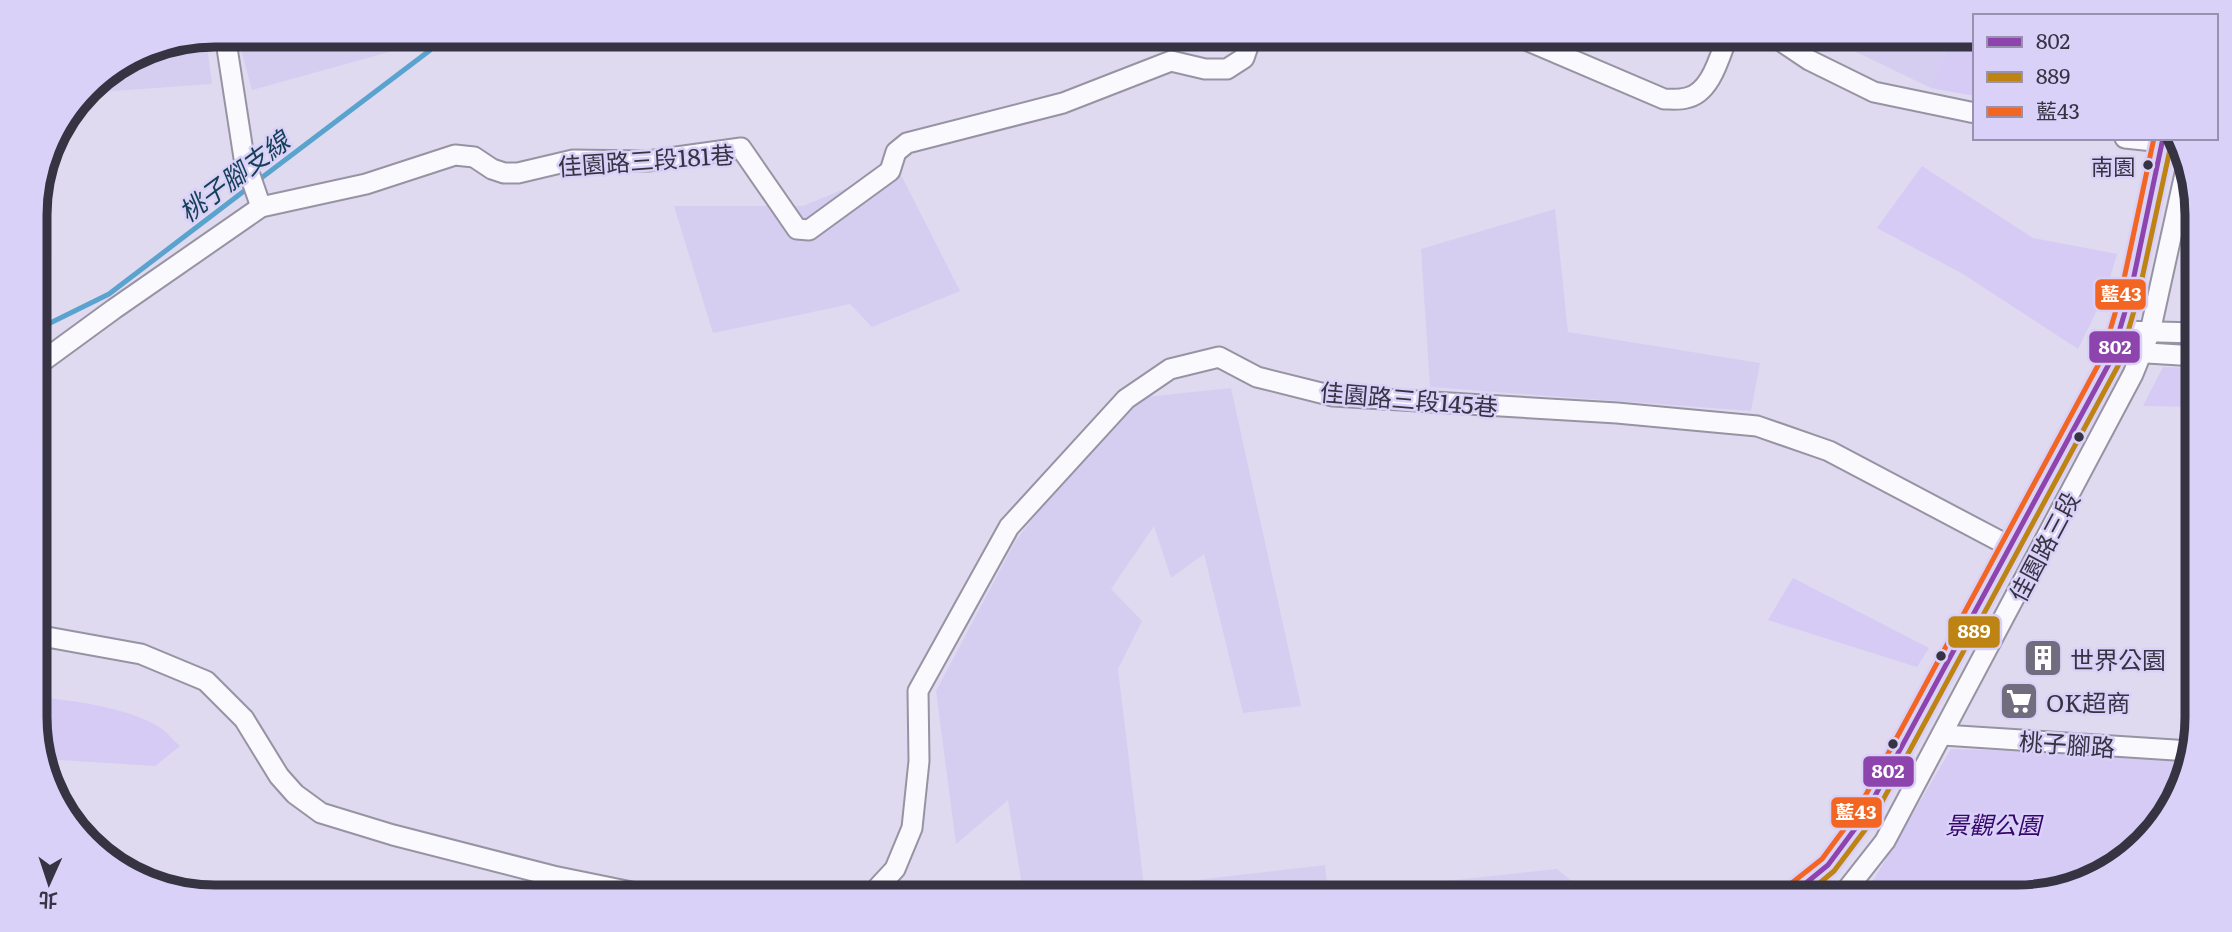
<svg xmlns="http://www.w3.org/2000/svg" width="2232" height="932" font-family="Literata,'Noto Sans TC',serif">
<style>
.built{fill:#d6cef1}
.green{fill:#d5cbf5}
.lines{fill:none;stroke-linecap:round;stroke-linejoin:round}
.stream{stroke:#59a3ce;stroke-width:5}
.minor-casing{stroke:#9793a3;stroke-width:23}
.minor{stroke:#faf9fd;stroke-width:19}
.bus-1-casing{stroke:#dad1f8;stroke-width:10}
.bus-2-casing{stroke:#dad1f8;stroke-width:10}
.bus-3-casing{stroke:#dad1f8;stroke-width:10}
.bus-1{stroke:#8e44ad;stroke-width:5}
.bus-2{stroke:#bd8414;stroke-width:5}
.bus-3{stroke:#f26522;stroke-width:5}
.bus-dot{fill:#363342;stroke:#dad1f8;stroke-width:2.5}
.labels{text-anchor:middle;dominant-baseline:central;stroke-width:5;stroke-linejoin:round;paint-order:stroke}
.bus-label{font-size:22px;fill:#363342;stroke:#dad1f8;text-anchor:end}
.street-label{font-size:24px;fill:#363342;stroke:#dad1f8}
.poi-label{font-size:24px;fill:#363342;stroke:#dad1f8;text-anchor:start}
.park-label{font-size:24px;font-style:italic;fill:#35056b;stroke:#dad1f8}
.water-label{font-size:26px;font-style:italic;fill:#153f56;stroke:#dad1f8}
.rim{fill:none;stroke:#363342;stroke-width:9}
.line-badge{stroke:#dad1f8;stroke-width:2.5}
.badge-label{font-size:19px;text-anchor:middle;font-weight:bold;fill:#fff}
</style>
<rect width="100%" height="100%" fill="#dfdaef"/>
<g class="built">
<path d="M 237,35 L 432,35 L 425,42 L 252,90 Z"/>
<path d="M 1821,35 L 1953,35 L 1931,88 Z"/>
<path d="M 206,37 L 212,84 L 86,93 L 96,80 L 146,49 Z"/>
<path d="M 897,167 L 960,291 L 872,327 L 850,304 L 713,333 L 674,206 L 803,206 Z"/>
<path d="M 1555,209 L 1568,332 L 1760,363 L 1751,411 L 1430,387 L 1421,249 Z"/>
<path d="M 1231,388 L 1301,706 L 1243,713 L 1204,554 L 1171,578 L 1154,526 L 1111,589 L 1142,621 L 1118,669 L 1144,886 L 1325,865 L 1328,897 L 1024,897 L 1008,800 L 956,844 L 936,691 L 1016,540 L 1126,399 Z"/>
<path d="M 1557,869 L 1590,897 L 1401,897 L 1400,886 Z"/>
</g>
<g class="green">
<path d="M 1953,35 L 1975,35 L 1975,96 L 1931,88 Z"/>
<path d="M 1922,166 L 2033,238 L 2117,254 L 2105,294 L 2078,349 L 1963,274 L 1877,228 Z"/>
<path d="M 2163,367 L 2196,368 L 2196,407 L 2143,406 Z"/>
<path d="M 1793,578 L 1929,648 L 1917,667 L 1768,620 Z"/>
<path d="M 36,697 C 71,700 130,708 159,727 C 167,732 173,740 180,746 L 155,766 L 44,759 L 37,741 Z"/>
<path d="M 1951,749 L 2189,756 L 2183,786 L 2126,860 L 2029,897 L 1855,897 L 1873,881 Z"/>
</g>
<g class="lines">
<g class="stream">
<path d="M 256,182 L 429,51 L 443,35"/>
<path d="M 36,330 L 109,294 L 248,188"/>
</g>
<g class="minor-casing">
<g id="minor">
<path d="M 225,35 L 244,158 L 261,207"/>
<path d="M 1514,35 L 1664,99 C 1671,99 1679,100 1686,98 C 1711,94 1720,55 1728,35"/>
<path d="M 1772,35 L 1809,60 L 1874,92 L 1975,113"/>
<path d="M 2125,138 L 2163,142"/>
<path d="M 2121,331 L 2196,333"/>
<path d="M 2131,352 L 2196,356"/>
<path d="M 36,366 L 114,309 L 261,207 L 366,184 L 455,155 L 474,157 L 492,169 L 504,173 L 518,173 L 573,160 L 648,161 L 741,148 L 797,229 L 809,230 L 890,171 L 896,152 L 907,143 L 1063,103 L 1171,61 L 1205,69 L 1227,69 L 1244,58 L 1252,35"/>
<path d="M 36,635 L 141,654 L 206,681 L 244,719 L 279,776 L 295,794 L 321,813 L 393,835 L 553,876 L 656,897"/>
<path d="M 1943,735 L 2190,751"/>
<path d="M 869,897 L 895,869 L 912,828 L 919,761 L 918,691 L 1009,527 L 1126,399 L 1170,369 L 1219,357 L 1257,377 L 1333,396 L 1617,413 L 1757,426 L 1829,451 L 2009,546"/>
<path d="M 1789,897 L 1828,865 L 1863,818 L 2110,362 L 2121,331 L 2130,295 L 2163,138"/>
<path d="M 1841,897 L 1885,841 L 2133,374 L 2150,332 L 2186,169"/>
</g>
</g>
<use href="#minor" class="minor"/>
<g class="bus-1-casing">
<path id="bus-1" d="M 1789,897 L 1828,865 L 1863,818 L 2110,362 L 2130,295 L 2163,138"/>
</g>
<g class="bus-2-casing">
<path id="bus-2" d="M 1803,897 L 1834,871 L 1871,822 L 2118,366 L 2138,297 L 2172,140"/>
</g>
<g class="bus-3-casing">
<path id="bus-3" d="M 1783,890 L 1822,859 L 1856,813 L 2102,358 L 2121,293 L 2154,138"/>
</g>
<use href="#bus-1" class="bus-1"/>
<use href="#bus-2" class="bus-2"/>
<use href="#bus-3" class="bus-3"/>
</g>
<defs>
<g id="building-square" transform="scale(2.0125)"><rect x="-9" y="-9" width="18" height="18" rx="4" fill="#716d7f" stroke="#dad1f8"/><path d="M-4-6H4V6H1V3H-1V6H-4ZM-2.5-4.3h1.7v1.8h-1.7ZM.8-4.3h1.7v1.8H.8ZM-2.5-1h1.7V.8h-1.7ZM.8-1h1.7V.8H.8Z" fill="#fff"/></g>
<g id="supermarket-square" transform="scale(2.0125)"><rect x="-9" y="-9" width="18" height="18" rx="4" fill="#716d7f" stroke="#dad1f8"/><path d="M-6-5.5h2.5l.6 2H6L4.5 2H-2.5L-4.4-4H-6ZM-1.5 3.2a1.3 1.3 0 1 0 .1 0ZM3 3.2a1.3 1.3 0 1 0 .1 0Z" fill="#fff"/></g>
</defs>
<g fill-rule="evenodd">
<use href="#building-square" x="2043" y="658"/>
<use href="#supermarket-square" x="2019" y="701"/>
</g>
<g class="bus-dot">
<circle cx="2148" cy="165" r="6"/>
<circle cx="2079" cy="437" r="6"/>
<circle cx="1941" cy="656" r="6"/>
<circle cx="1893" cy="744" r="6"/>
</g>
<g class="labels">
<g class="bus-label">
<text x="2135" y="165">南園</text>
</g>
<g class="street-label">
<text transform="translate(646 159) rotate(-4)">佳園路三段181巷</text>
<text transform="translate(1409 398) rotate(5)">佳園路三段145巷</text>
<text transform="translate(2043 546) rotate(-62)">佳園路三段</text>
<text transform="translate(2067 743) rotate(4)">桃子腳路</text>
</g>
<g class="poi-label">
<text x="2070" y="658">世界公園</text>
<text x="2046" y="701">OK超商</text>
</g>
<g class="park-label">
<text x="1993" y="823">景觀公園</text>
</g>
<g class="water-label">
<text transform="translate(233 175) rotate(-37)">桃子腳支線</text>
</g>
</g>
<path d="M0 0H2232V932H0ZM215 47H2017A168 168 0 0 1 2185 215V717A168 168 0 0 1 2017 885H215A168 168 0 0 1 47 717V215A168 168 0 0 1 215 47Z" fill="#dad1f8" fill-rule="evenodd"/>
<path class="rim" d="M215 47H2017A168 168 0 0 1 2185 215V717A168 168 0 0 1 2017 885H215A168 168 0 0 1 47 717V215A168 168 0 0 1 215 47Z"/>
<g class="line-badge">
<rect x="2094" y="278" width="53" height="33" rx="7" fill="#f26522"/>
<rect x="2088" y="330" width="53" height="34" rx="7" fill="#8e44ad"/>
<rect x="1947" y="615" width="54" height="34" rx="7" fill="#bd8414"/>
<rect x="1862" y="755" width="53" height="33" rx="7" fill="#8e44ad"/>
<rect x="1830" y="796" width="53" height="33" rx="7" fill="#f26522"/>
</g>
<g class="badge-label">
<text x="2121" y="301">藍43</text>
<text x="2115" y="354">802</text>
<text x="1974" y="638">889</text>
<text x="1888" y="778">802</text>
<text x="1856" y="819">藍43</text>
</g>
<rect x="1973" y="14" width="245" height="126" fill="#dad1f8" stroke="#9892af" stroke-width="2"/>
<rect x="1987" y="37" width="35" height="10" fill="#8e44ad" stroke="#9892af" stroke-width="2"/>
<text x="2036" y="49" font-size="21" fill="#363342">802</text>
<rect x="1987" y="72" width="35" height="10" fill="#bd8414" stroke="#9892af" stroke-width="2"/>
<text x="2036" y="84" font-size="21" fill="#363342">889</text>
<rect x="1987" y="107" width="35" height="10" fill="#f26522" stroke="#9892af" stroke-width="2"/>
<text x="2036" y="119" font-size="21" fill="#363342">藍43</text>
<g transform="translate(49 883) rotate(183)" stroke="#dad1f8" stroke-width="5" paint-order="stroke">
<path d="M0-5L12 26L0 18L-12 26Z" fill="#363342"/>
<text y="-10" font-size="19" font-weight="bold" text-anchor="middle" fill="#363342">北</text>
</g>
</svg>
